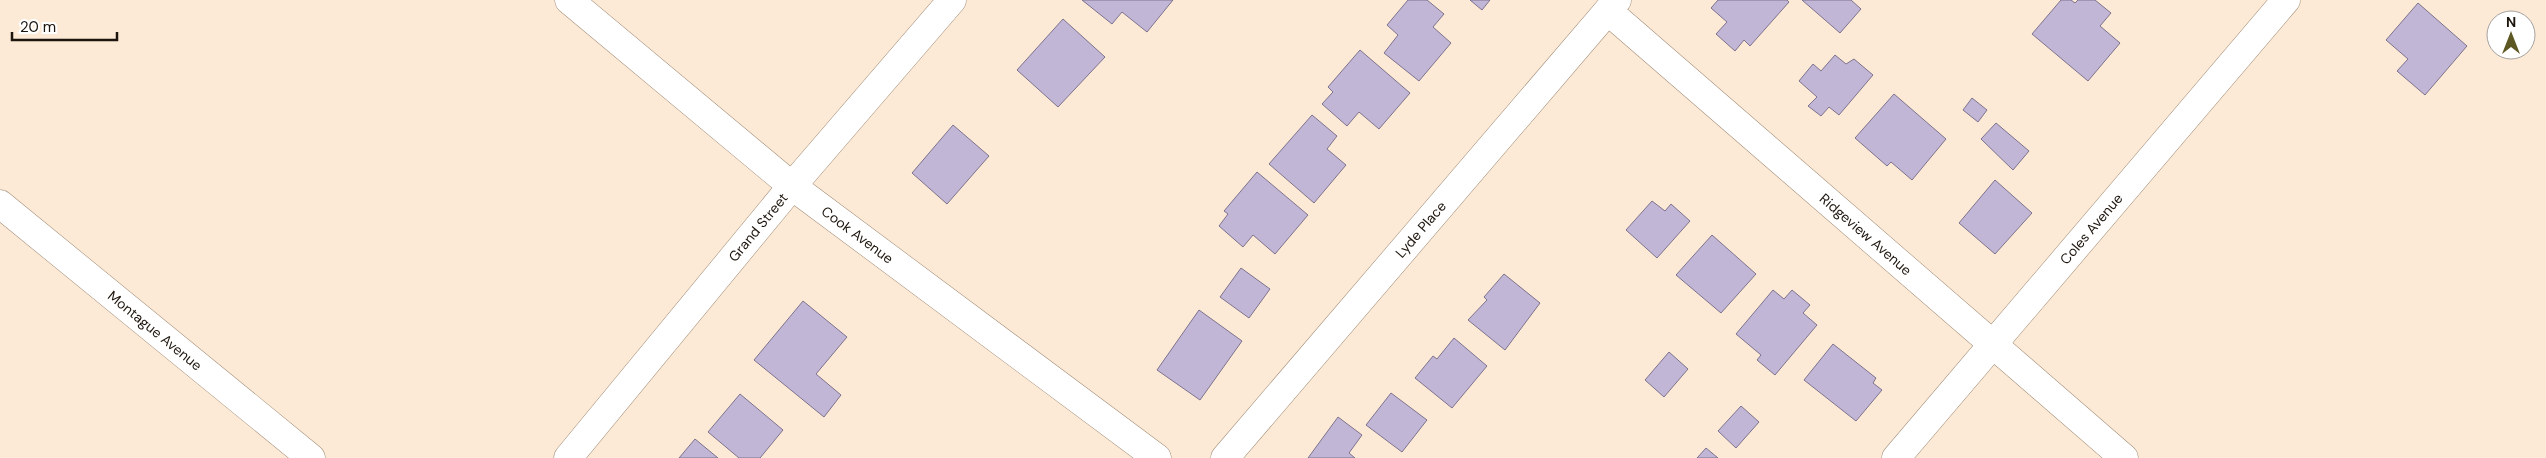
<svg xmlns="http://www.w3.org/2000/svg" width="2546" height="458" font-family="'DM Sans',sans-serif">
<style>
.building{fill:#c2b6d6;stroke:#7d738c}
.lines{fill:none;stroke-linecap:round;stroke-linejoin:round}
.street-casing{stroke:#a28e78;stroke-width:29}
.street{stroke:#fff;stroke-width:28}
.labels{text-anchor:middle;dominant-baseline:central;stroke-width:5;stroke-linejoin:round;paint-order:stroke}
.street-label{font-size:14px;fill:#1d150d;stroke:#fff}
</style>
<rect width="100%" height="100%" fill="#fcead7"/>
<g class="building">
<path d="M 1082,0 L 1173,0 L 1147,32 L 1122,12 L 1112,24 Z"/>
<path d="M 1408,0 L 1427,0 L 1444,14 L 1433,27 L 1451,43 L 1419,81 L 1384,53 L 1398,35 L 1387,25 Z"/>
<path d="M 1470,0 L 1490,0 L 1482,10 Z"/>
<path d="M 1718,0 L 1787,0 L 1789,2 L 1750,46 L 1744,40 L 1735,51 L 1716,34 L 1727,22 L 1711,8 Z"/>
<path d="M 1802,0 L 1851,0 L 1861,9 L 1840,33 Z"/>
<path d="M 2061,0 L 2071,0 L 2075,3 L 2078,0 L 2095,0 L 2111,13 L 2100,26 L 2120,43 L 2088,81 L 2032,34 Z"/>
<path d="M 2418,3 L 2467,46 L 2425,95 L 2397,71 L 2408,59 L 2386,40 Z"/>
<path d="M 1063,19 L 1105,57 L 1058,107 L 1017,70 Z"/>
<path d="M 1360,50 L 1410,93 L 1379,129 L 1359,112 L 1347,126 L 1322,104 L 1333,92 L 1328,87 Z"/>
<path d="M 1835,55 L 1846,64 L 1854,59 L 1873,75 L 1839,115 L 1829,107 L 1821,116 L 1808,106 L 1817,97 L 1799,81 L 1813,64 L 1821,71 Z"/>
<path d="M 1894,94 L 1946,139 L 1912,180 L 1891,162 L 1887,166 L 1855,138 Z"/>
<path d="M 1972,98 L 1987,110 L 1978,122 L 1963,110 Z"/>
<path d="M 1312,115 L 1337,136 L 1327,149 L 1346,165 L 1314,203 L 1269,164 Z"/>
<path d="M 1996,123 L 2029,151 L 2013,170 L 1981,139 Z"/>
<path d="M 953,125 L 989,156 L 947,204 L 912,173 Z"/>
<path d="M 1257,172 L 1308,215 L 1275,254 L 1253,235 L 1243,247 L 1219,226 L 1228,214 L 1224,211 Z"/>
<path d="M 1995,180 L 2032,213 L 1995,254 L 1959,223 Z"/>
<path d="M 1652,201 L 1665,211 L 1671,204 L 1690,221 L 1657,258 L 1626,230 Z"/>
<path d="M 1712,235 L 1756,274 L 1721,313 L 1676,275 Z"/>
<path d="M 1241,268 L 1270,289 L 1249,318 L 1220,297 Z"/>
<path d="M 1504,274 L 1540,303 L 1505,350 L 1468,320 L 1487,300 L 1484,297 Z"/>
<path d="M 1773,290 L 1784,299 L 1792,290 L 1810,305 L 1803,313 L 1817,325 L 1775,375 L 1757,360 L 1761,355 L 1736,334 Z"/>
<path d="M 803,301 L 847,337 L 816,374 L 841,395 L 824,417 L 754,360 Z"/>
<path d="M 1199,310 L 1242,341 L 1200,400 L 1157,370 Z"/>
<path d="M 1454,338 L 1487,366 L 1452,408 L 1415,378 L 1433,356 L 1437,359 Z"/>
<path d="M 1833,344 L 1876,378 L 1873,383 L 1882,390 L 1856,421 L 1804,380 Z"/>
<path d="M 1669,352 L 1688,369 L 1664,397 L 1645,380 Z"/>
<path d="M 1391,393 L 1427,420 L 1402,452 L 1366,425 Z"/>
<path d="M 740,394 L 783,430 L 760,458 L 739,458 L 708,432 Z"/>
<path d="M 1741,406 L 1759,422 L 1736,448 L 1718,431 Z"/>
<path d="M 1338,417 L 1362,435 L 1349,453 L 1355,458 L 1308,458 Z"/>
<path d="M 695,439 L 718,458 L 679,458 Z"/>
<path d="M 1706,448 L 1718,458 L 1697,458 Z"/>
</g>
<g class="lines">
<g class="street-casing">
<g id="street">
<path id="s1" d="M 569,0 L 792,186 L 1157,458"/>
<path id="s2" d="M 1608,11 L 2124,458"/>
<path id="s3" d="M 0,204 L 311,458"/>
<path id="s4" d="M 568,458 L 792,186 L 952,0"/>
<path id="s5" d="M 1225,458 L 1617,0"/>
<path id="s6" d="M 1896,458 L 2286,0"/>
</g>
</g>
<use href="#street" class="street"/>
</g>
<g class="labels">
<g class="street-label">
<text stroke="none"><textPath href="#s4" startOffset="299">Grand Street</textPath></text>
<text stroke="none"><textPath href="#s5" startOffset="301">Lyde Place</textPath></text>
<text stroke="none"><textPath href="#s6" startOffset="301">Coles Avenue</textPath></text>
<text stroke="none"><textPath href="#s2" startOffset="341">Ridgeview Avenue</textPath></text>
<text stroke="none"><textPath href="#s1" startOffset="372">Cook Avenue</textPath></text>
<text stroke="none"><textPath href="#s3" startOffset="200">Montague Avenue</textPath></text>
</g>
</g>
<g transform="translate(2511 35)"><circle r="24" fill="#ffffff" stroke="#a5a19e"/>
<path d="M0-4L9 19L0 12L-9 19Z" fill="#5d5723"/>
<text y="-8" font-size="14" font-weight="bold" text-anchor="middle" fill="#1d150d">N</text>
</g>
<path d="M12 32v8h105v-8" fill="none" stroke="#1d150d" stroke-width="2.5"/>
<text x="20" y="32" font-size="15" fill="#1d150d" stroke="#ffffff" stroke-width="4" paint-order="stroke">20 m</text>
</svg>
